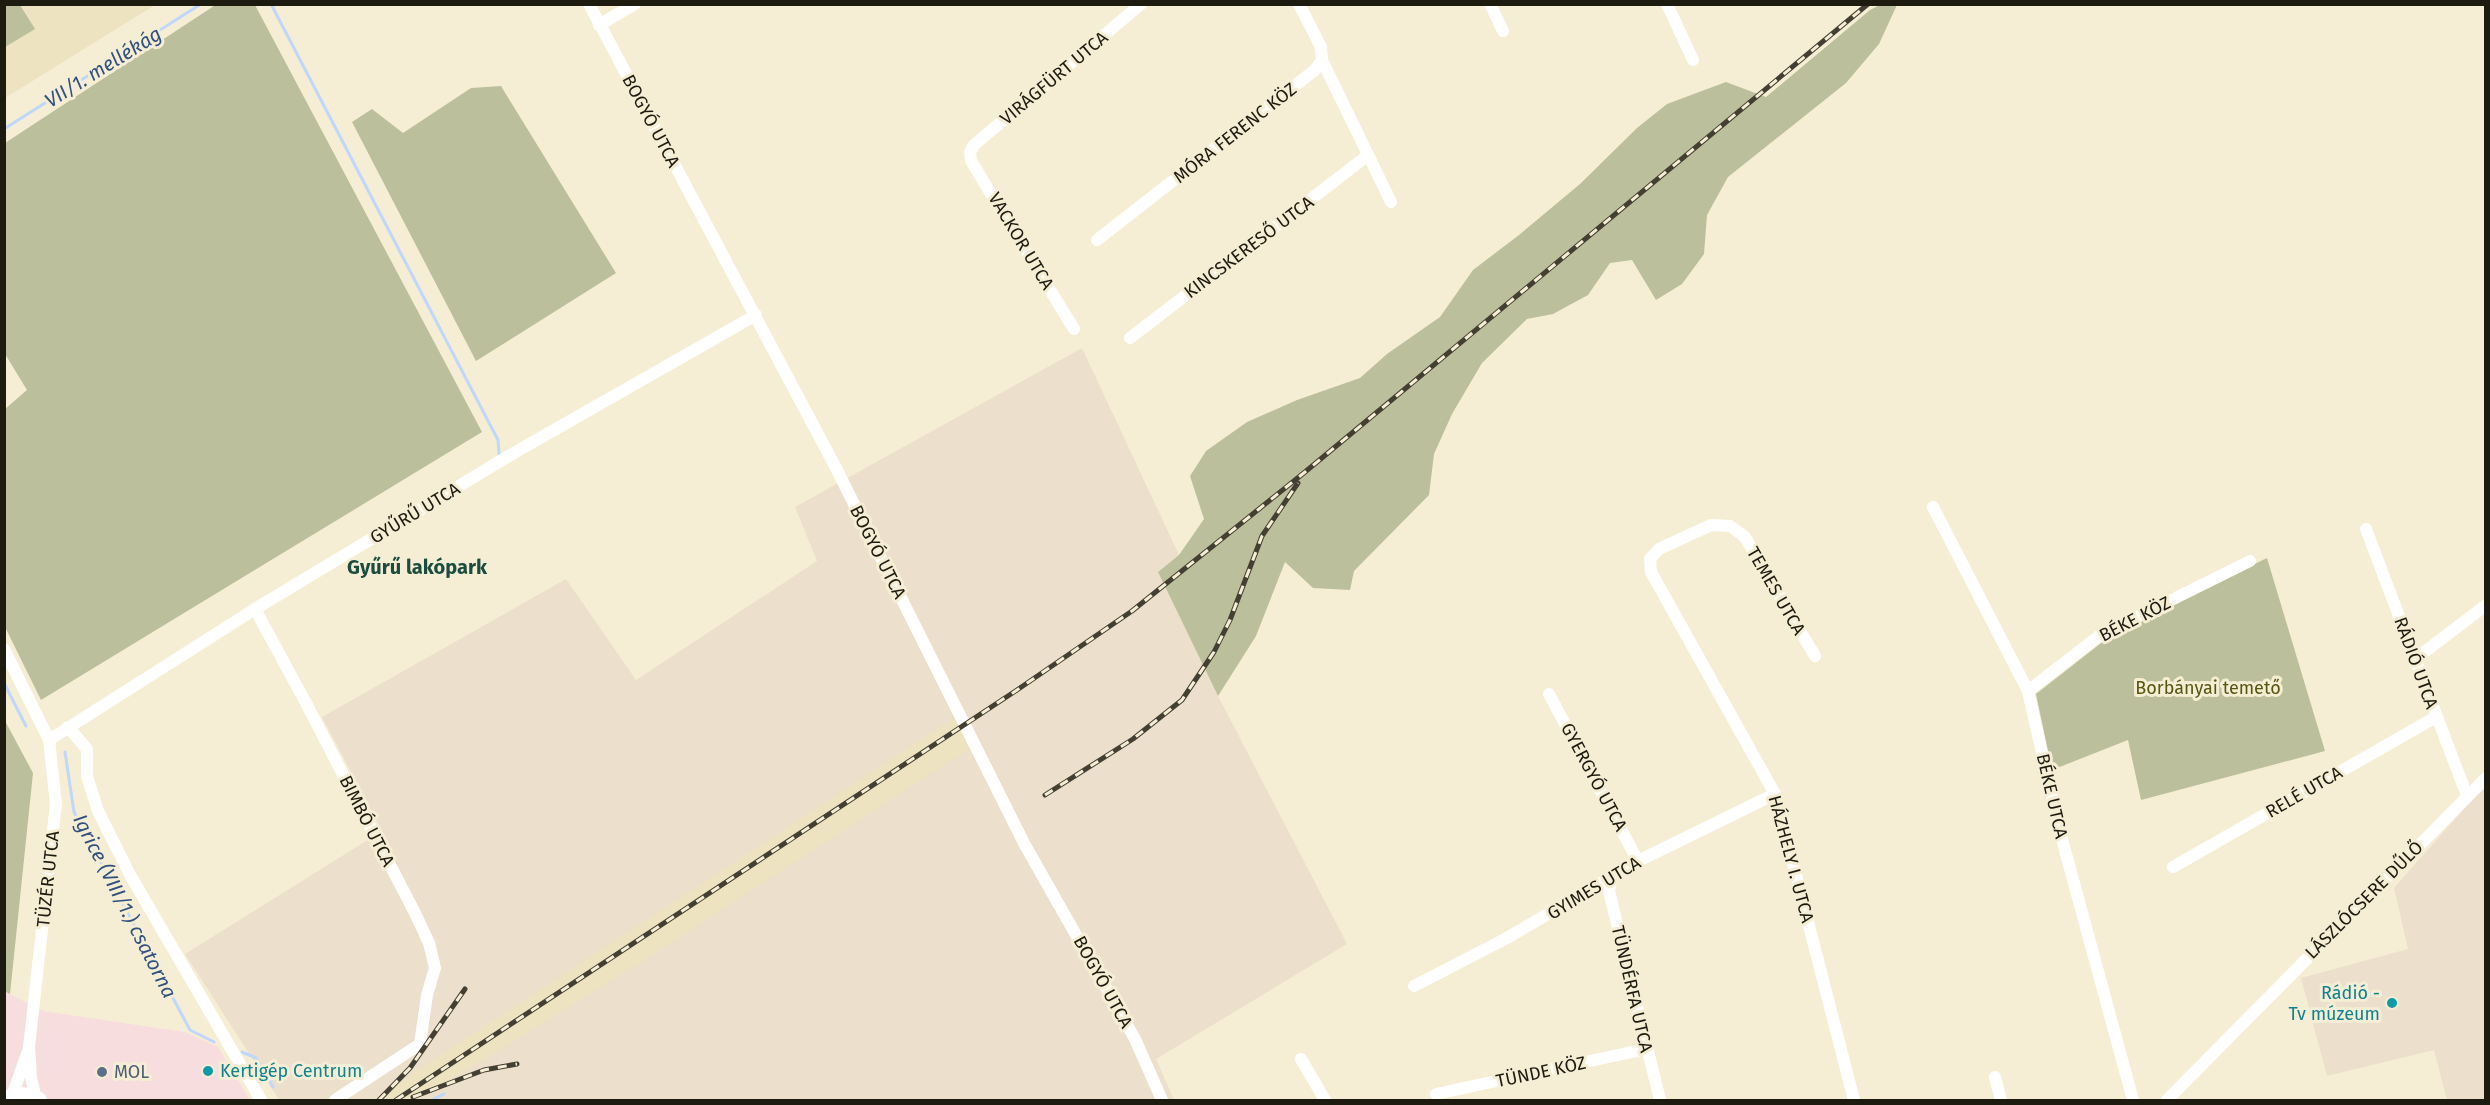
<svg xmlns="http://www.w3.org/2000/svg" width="2490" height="1105" font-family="'Fira Sans',sans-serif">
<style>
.commercial{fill:#f8dddf}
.industrial{fill:#ecdfcb}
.built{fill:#ede3c1}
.green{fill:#bcbf9b}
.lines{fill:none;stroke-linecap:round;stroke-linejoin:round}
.stream{stroke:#bfd7fb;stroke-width:3}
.street{stroke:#fff;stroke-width:12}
.secondary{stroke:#fff;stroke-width:16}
.rail-casing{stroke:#433f32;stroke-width:5}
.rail{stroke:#f6eed4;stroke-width:3;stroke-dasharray:9;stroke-linecap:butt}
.culture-dot{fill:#0f9aa8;stroke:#f6eed4;stroke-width:2}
.service-dot{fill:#5c6f8a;stroke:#f6eed4;stroke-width:2}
.labels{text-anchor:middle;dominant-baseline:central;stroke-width:6;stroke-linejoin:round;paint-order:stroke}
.street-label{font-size:18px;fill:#1d1a10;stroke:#f6eed4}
.park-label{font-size:18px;fill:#545612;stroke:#f6eed4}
.culture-label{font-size:18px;fill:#0d838f;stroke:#f6eed4;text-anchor:end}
.service-label{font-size:18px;fill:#4e5e75;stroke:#f6eed4;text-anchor:start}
.water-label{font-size:20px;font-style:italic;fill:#30507f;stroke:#f6eed4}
.neighbourhood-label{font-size:20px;font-weight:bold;fill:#1b4d3e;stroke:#f6eed4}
</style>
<rect width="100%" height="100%" fill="#f6eed4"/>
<path class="commercial" d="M 4,991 L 43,1011 L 185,1032 L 218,1047 L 250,1100 L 5,1100 Z"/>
<g class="industrial">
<path d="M 1082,348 L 1179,555 L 1158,572 L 1218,696 L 1347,944 L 1156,1059 L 1174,1100 L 279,1100 L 185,954 L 382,831 L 322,717 L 566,579 L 636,680 L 817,561 L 795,507 Z"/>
<path d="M 2485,785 L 2485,1100 L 2447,1100 L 2434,1050 L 2327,1076 L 2301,978 L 2408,949 L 2394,888 Z"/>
</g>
<g class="built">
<path d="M 5,5 L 155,5 L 5,98 Z"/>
<path d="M 957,716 L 975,745 L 643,961 L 418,1100 L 372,1100 Z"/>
</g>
<g class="green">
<path d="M 5,4 L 20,5 L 35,29 L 5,47 Z"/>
<path d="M 217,4 L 255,5 L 482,432 L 41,700 L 5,627 L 5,409 L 27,390 L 5,354 L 5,143 Z"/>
<path d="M 1882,4 L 1896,5 L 1896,7 L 1879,44 L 1846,83 L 1728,177 L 1707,215 L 1704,254 L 1682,284 L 1656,300 L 1632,260 L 1610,263 L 1588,295 L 1553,314 L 1527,319 L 1482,363 L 1452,414 L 1434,454 L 1429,495 L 1354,571 L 1350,590 L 1313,588 L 1285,562 L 1256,636 L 1218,696 L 1158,572 L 1179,555 L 1204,519 L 1190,476 L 1206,451 L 1247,422 L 1297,400 L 1360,378 L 1387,354 L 1440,317 L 1473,270 L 1519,235 L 1580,184 L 1637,128 L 1667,104 L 1726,82 L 1766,97 L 1870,10 Z"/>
<path d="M 501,86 L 616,273 L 476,361 L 352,122 L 372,109 L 403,133 L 471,88 Z"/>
<path d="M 2267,558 L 2325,751 L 2141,800 L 2128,740 L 2052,770 L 2036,694 L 2105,640 L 2144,617 Z"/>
<path d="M 4,719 L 33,773 L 10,994 L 4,991 Z"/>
</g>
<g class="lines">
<g class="stream">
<path d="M 271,4 L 498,440 L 499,454"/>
<path d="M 4,129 L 201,4"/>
<path d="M 4,683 L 26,726"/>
<path d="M 65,752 L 74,812 L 190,1030 L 214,1042"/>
<path d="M 242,1052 L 256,1058 L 273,1087"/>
<path d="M 432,1100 L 444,1094"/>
</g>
<g class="street">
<path d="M 589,4 L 835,466 L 1025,845 L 1135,1039 L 1162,1100"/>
<path d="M 1490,4 L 1503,31"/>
<path d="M 1667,4 L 1693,60"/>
<path d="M 599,25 L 635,4"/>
<path d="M 1322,60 L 1391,202"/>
<path d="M 1097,240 L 1315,70 L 1322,60 L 1321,47 L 1299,4"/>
<path d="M 1074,329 L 971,161 L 970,152 L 974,145 L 1141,4"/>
<path d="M 1130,338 L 1367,156"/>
<path d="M 1933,507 L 2028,691 L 2059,828 L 2133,1100"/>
<path d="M 2366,529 L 2467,796"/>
<path d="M 255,609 L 306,703 L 415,913 L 429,943 L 435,968 L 427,995 L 420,1044 L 335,1100"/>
<path d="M 4,649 L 49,740 L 56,804 L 29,1047 L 31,1077 L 36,1099"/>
<path d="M 1815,656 L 1745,537 L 1730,526 L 1711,525 L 1659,549 L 1650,559 L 1651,572 L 1775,794 L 1854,1100"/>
<path d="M 2414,660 L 2486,605"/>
<path d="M 2028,691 L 2099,636 L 2250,561"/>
<path d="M 1549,694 L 1638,861"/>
<path d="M 68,727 L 87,749 L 87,776 L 98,811 L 129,873 L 261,1100"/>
<path d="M 49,740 L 255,609 L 512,454 L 756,315"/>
<path d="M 2173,867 L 2436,717"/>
<path d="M 1612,878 L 1609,891 L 1660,1100"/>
<path d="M 1414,986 L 1507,938 L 1638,861 L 1775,794"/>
<path d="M 1301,1059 L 1325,1100"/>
<path d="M 1995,1077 L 2001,1100"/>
<path d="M 1436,1094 L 1646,1049"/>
<path d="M 12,1096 L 28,1051"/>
<path d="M 2167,1100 L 2486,778"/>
</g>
<path class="secondary" d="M 4,1100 C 16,1093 27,1094 39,1100"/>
<g class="rail-casing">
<g id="rail">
<path d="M 1045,795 L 1133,739 L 1182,700 L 1214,652 L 1230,620 L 1262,536 L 1298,483"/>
<path d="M 413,1097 L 484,1070 L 517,1064"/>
<path d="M 379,1100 L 410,1068 L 465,989"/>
<path d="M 396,1100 L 1017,690 L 1132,611 L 1305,472 L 1868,4"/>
</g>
</g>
<use href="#rail" class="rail"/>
</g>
<g class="culture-dot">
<circle cx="2392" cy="1003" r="6"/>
<circle cx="208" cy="1071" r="6"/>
</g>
<circle class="service-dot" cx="102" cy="1072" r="6"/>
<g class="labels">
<g class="street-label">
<text transform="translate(1054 78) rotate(-40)">VIRÁGFÜRT UTCA</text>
<text transform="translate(651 121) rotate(62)">BOGYÓ UTCA</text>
<text transform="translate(1235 133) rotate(-38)">MÓRA FERENC KÖZ</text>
<text transform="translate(1021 241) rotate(59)">VACKOR UTCA</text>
<text transform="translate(1249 247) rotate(-37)">KINCSKERESŐ UTCA</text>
<text transform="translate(415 513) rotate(-31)">GYŰRŰ UTCA</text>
<text transform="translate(878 552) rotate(63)">BOGYÓ UTCA</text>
<text transform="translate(1776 591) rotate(60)">TEMES UTCA</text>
<text transform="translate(2135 619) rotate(-27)">BÉKE KÖZ</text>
<text transform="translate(2416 663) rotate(70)">RÁDIÓ UTCA</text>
<text transform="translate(1594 777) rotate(62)">GYERGYÓ UTCA</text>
<text transform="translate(2304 792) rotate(-30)">RELÉ UTCA</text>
<text transform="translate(2052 796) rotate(77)">BÉKE UTCA</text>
<text transform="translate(367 821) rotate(63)">BIMBÓ UTCA</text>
<text transform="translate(1791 859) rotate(75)">HÁZHELY I. UTCA</text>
<text transform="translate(48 879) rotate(-84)">TÜZÉR UTCA</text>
<text transform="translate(1594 888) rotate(-31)">GYIMES UTCA</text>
<text transform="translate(2364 900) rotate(-45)">LÁSZLÓCSERE DŰLŐ</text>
<text transform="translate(1103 982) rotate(61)">BOGYÓ UTCA</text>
<text transform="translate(1632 989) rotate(77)">TÜNDÉRFA UTCA</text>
<text transform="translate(1541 1072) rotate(-12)">TÜNDE KÖZ</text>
</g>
<g class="park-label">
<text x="2208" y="688">Borbányai temető</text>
</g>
<g class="culture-label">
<text x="2380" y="993">Rádió -<tspan x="2380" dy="21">Tv múzeum</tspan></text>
<text x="220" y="1071" text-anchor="start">Kertigép Centrum</text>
</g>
<g class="service-label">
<text x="114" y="1072">MOL</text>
</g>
<g class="water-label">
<text transform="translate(103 67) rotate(-32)">VII/1. mellékág</text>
<text transform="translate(125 906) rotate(63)">Igrice (VIII/1.) csatorna</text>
</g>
<g class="neighbourhood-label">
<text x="417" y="567">Gyűrű lakópark</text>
</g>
</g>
<rect width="2490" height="1105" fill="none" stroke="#1d1a10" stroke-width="12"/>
</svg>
